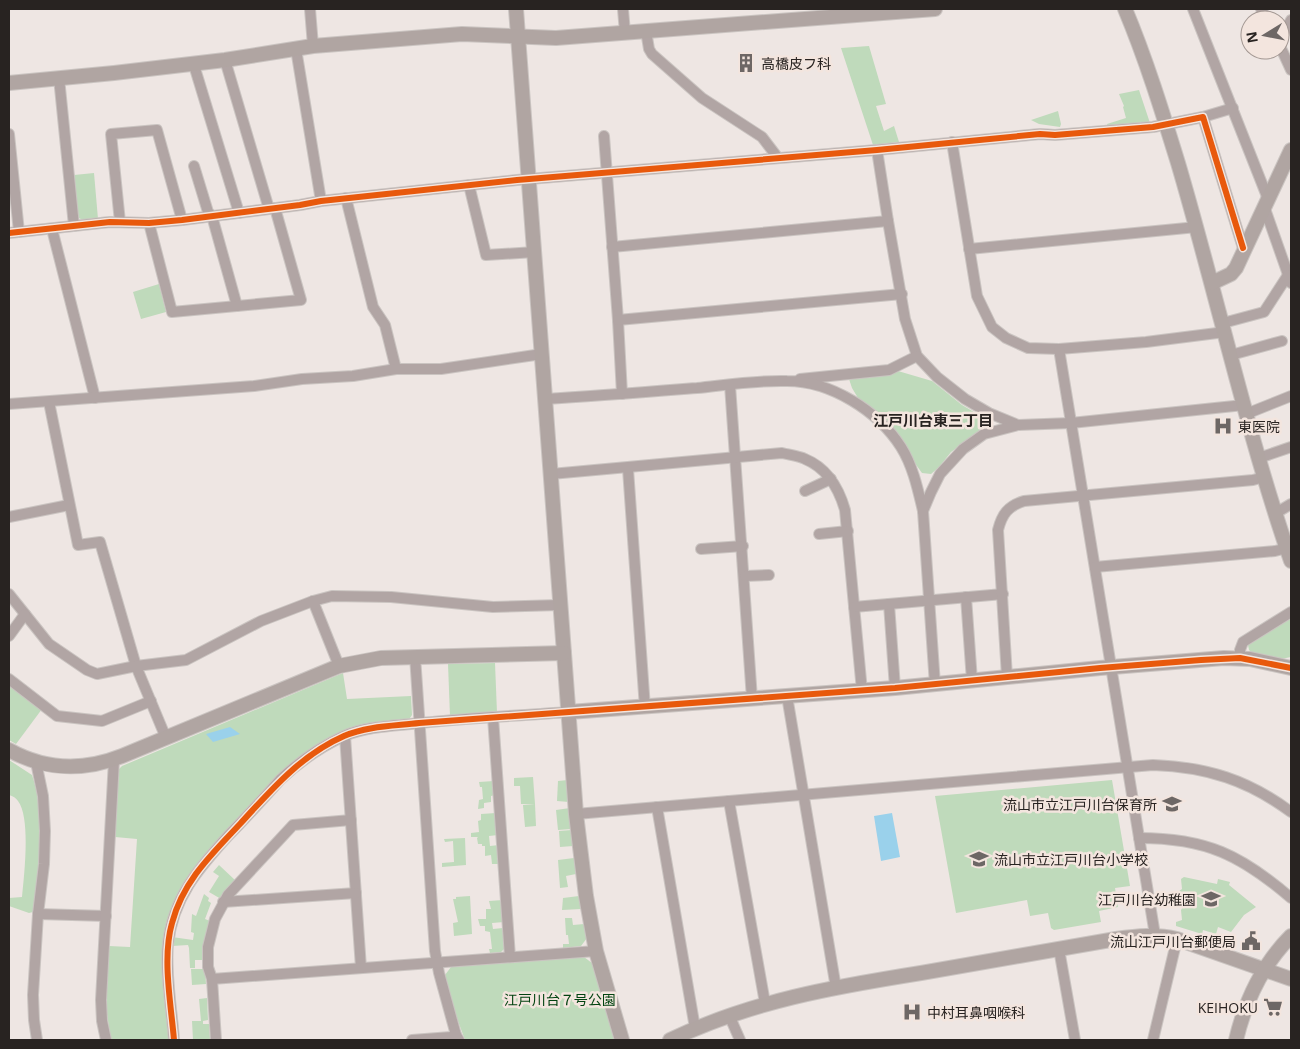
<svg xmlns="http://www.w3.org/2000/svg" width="1300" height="1049" font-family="'Open Sans','Noto Sans JP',sans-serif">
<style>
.green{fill:#bfdabb}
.water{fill:#9ad1eb}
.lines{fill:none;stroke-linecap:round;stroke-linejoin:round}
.street-casing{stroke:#cac4c1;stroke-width:12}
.secondary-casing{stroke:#cac4c1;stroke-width:16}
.street{stroke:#b1a5a4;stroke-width:10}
.secondary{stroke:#b0a5a2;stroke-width:14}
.cycleway-casing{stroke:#f3e5de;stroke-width:9}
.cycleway{stroke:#e8590c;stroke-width:6}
.labels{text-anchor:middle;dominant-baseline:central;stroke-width:5;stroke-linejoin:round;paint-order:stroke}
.poi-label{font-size:14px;fill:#282321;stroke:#f3e5de;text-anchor:start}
.park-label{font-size:14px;fill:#024310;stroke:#f3e5de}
.neighbourhood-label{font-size:15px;font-weight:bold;fill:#282321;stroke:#f3e5de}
</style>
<rect width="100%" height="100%" fill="#eee6e3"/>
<g class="green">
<path d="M 869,46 L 886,104 L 876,106 L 884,131 L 894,126 L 899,142 L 873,145 L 841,48 Z"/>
<path d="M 1139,90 L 1150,123 L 1108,127 L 1107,124 L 1126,118 L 1123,107 L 1124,106 L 1119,94 Z"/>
<path d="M 1058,111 L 1061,124 L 1060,127 L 1039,124 L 1031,120 Z"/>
<path d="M 94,173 L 98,219 L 82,220 L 78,217 L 74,175 Z"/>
<path d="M 159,284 L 166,312 L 141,319 L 133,292 Z"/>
<path d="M 898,371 L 932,381 L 962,405 L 974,412 L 980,418 L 981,425 L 980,431 L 951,452 L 939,467 L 931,474 L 922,473 L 909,455 L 907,448 L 901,438 L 882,415 L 858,398 L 852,388 L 849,379 Z"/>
<path d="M 1288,619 L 1291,620 L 1291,657 L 1281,659 L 1252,653 L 1249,650 L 1248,645 Z"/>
<path d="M 495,663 L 497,713 L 450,716 L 448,664 Z"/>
<path d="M 343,673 L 347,699 L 411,696 L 412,715 L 408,721 L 329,740 L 203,858 L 182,887 L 172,906 L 168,919 L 170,1040 L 111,1040 L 106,1008 L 109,946 L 130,947 L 137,839 L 115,837 L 118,770 L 122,766 Z"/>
<path d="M 9,684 L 42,709 L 16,744 L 9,740 Z"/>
<path d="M 9,760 L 32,775 C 47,819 39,866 33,912 L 29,913 L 9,906 L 9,898 L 22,897 C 24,876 31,818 18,801 C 16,798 13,796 9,795 Z"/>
<path d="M 533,777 L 535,804 L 521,804 L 520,786 L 514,786 L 514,778 Z"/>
<path d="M 568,780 L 569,802 L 557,801 L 558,781 Z"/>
<path d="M 1112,780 L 1130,886 L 1115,888 L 1118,907 L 1099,911 L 1101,922 L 1054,930 L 1051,928 L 1048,913 L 1030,916 L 1027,900 L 956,913 L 935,796 Z"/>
<path d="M 494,781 L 495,795 L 491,796 L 491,802 L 484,803 L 484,808 L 478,809 L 479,800 L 483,799 L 482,787 L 480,787 L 479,782 Z"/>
<path d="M 535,804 L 536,826 L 525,827 L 523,805 Z"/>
<path d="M 570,808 L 571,829 L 558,830 L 556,810 Z"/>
<path d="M 496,813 L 498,835 L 489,836 L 490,846 L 499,845 L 500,864 L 492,864 L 491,855 L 485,856 L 485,846 L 482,846 L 482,844 L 478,844 L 477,838 L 478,837 L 471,837 L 471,833 L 479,832 L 478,821 L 481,820 L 481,814 Z"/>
<path d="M 572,830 L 573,846 L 560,847 L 559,831 Z"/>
<path d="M 465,838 L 466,865 L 442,867 L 442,863 L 454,862 L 453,841 L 445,842 L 444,839 Z"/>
<path d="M 574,858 L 576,874 L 566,876 L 568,887 L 560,888 L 558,860 Z"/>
<path d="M 219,865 L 236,881 L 221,899 L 209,892 L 219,876 L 213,872 Z"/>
<path d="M 1184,877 L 1217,884 L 1218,879 L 1230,882 L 1229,885 L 1256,907 L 1244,915 L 1231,932 L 1218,927 L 1216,934 L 1203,930 L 1202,934 L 1176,926 L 1176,922 L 1182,920 L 1181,910 L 1183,907 L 1181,905 L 1178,892 L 1182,889 L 1181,879 Z"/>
<path d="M 204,894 L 209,898 L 208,901 L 211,903 L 205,919 L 210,921 L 204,960 L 195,960 L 195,968 L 190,968 L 189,948 L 188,945 L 172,946 L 172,937 L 193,940 L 194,933 L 191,932 L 192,914 L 196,916 Z"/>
<path d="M 470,896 L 472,934 L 454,936 L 453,923 L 458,922 L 453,899 L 456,899 L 456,897 Z"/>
<path d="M 579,896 L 581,909 L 562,910 L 563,898 Z"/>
<path d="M 503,900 L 504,922 L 492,923 L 493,929 L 503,928 L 506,947 L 501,952 L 490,953 L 489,949 L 492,949 L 490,932 L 485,931 L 485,926 L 480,926 L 478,919 L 486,919 L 486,909 L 491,909 L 489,901 Z"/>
<path d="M 565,918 L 572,918 L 573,925 L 584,924 L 587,938 L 581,946 L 563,948 L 563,944 L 569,944 L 568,935 L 566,935 Z"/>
<path d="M 584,957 L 592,963 L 615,1040 L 465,1040 L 455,1013 L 445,975 L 451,967 Z"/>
<path d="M 191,969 L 205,969 L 206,984 L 192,985 Z"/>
<path d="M 207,998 L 208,1020 L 203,1021 L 203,1024 L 209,1024 L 210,1040 L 193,1040 L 192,1021 L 201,1021 L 199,999 Z"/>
</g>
<g class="water">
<path d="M 230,727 L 240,734 L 213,742 L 206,734 Z"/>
<path d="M 892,813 L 900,857 L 881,861 L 874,816 Z"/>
</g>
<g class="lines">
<g class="street-casing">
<g id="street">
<path d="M 310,9 L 313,46"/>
<path d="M 623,9 L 625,33"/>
<path d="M 1193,9 L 1268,199"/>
<path d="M 1261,9 L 1267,20"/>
<path d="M 646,31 L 649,49 L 652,54 L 702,98 L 762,137 L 778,158"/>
<path d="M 1280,41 L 1291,20"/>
<path d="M 1280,46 L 1291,70"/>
<path d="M 296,49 L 321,201"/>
<path d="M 225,60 L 269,209"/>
<path d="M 193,62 L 239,213"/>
<path d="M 59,78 L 74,226"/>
<path d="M 1203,117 L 1233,108"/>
<path d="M 9,134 L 19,232"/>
<path d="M 604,136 L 618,320 L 622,394"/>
<path d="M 952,142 L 977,296 L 992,327 L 1006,338 L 1028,348 L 1059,349 L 1146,342 L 1225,332"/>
<path d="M 877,150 L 888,221 L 905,319 L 917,356 L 937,377 L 965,399 L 989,413 L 1018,425"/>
<path d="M 194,166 L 208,212 L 212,216 L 237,306"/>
<path d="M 469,185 L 486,255 L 535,252"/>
<path d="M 346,198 L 373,307 L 385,325 L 396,369"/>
<path d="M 1264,206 L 1291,283"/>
<path d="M 120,222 L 111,134 L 157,130 L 182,220"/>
<path d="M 149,223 L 172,312 L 301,300 L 275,208"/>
<path d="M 52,229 L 95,398"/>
<path d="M 9,233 L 110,222 L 149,223 L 182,220 L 300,205 L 321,201 L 517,180 L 877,150 L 1040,134 L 1055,135 L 1153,127 L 1203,117 L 1243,248"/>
<path d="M 612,247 L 888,221"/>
<path d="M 969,249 L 1197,227"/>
<path d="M 618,320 L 902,294"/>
<path d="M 1223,323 L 1264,312 L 1288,275"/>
<path d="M 1059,349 L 1155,935"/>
<path d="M 1231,355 L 1282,341"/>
<path d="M 800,379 L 889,370 L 917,356"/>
<path d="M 730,385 L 752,699"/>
<path d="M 545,399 C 596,396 646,392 697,388 C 726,385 757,380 787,381 C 831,381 878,411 901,447 C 913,466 918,490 923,511 L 935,685"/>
<path d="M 49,402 L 78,545 L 100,542 L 136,666 L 166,738"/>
<path d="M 9,404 L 254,386 L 302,379 L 353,376 L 396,369 L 441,369 L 542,354"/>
<path d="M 1246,414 L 1291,396"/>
<path d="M 1259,458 L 1291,447"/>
<path d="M 628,469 L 645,708"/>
<path d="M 551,474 L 782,453 C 790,455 799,456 805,459 C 827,468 839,489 845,510 L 862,691"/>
<path d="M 805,491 L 831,479"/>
<path d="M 923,511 L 931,492 L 940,474 L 963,449 L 984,434 L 1018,425 L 1071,423 L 1244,405"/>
<path d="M 1276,513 L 1291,504"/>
<path d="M 9,517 L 69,505"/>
<path d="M 819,534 L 848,531"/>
<path d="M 701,549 L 743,546"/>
<path d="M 1095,567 L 1275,551 L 1287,548"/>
<path d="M 745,576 L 769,575"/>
<path d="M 9,594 L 49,644 L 87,670 L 97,674 L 136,666 L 186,660 L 261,621 L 313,601 L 332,596 L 391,597 L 493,607 L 560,605"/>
<path d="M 966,597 L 972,681"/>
<path d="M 313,601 L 339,666"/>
<path d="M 889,604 L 895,688"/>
<path d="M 854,607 L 1003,594"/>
<path d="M 9,636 L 25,614"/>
<path d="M 415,656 L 435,951 L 439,973 L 456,1035 L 459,1040"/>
<path d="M 1240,658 L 1240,650 L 1243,642 L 1291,612"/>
<path d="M 1007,677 L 998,530 C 1002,514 1008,506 1024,501 L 1253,480 L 1264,477"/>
<path d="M 9,679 L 57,716 L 102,721 L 151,701"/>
<path d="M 787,696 L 836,988"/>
<path d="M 493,717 L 510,957"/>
<path d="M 345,736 L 361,968"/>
<path d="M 36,762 L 43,796 L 45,831 L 44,864 L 38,914 L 33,995 L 34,1020 L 37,1040"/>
<path d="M 729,801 L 765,1003"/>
<path d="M 657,807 L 695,1028"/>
<path d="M 576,814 L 1153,765 C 1207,767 1248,780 1291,812"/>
<path d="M 1139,838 C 1206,838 1241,855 1291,898"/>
<path d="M 223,902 L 356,893"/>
<path d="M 38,914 L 106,916"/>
<path d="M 1059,949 L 1075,1040"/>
<path d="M 212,979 L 596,951"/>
<path d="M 729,1015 L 740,1040"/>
<path d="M 106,1040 L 102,1021 L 101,1000 L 114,760"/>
<path d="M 174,1040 C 172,1011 165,973 168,944 C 173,898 198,869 228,836 C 246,818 263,799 280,780 C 299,762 320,747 344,736 C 365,727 389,726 411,724 C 464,718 516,716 569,712"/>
<path d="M 216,1040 L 212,979 L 208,967 L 208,947 L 215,919 L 228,895 L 293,825 L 351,820"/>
<path d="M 412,1040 L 451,1037 L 456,1035"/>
<path d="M 1153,1040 L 1177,939"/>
</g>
</g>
<g class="secondary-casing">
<g id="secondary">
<path d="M 516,9 L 576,814 L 586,896 L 596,951 L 622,1040"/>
<path d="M 1125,9 C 1146,59 1162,111 1178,163 C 1217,295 1246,431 1291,561"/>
<path d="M 9,83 L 114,73 L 225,60 L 313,46 L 462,34 L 556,38 L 935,9"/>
<path d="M 1212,283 L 1231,274 L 1236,268 L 1291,150"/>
<path d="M 569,712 L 895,688 L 1100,668 L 1224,658 L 1250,659 L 1291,668"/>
<path d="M 9,750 C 45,770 84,771 122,756 L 339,666 L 381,658 L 564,653"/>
<path d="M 670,1040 C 752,1001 833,987 921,973 C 986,962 1051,950 1116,939 C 1137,936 1156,934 1177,939 L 1291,979"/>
<path d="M 1236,1040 C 1245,1002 1263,964 1291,936"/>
</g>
</g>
<use href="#street" class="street"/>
<use href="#secondary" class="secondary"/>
<g class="cycleway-casing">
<g id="cycleway">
<path d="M 9,233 L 110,222 L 149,223 L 182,220 L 300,205 L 321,201 L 517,180 L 877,150 L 1040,134 L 1055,135 L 1153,127 L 1203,117 L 1243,248"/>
<path d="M 174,1040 C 171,1004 162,958 172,923 C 183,881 212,854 240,824 C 271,790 301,755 344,736 C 367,726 394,726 419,723 L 895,688 L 1100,668 L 1201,660 L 1240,658 L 1291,668"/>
</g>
</g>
<use href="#cycleway" class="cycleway"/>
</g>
<defs>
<g id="building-bare" transform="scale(1.5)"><path d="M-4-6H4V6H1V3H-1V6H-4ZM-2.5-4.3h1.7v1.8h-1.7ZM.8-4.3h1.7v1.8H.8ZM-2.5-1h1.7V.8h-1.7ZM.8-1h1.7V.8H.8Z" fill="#6d6765" stroke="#f3e5de" stroke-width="2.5" paint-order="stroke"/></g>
<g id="hospital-bare" transform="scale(1.5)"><path d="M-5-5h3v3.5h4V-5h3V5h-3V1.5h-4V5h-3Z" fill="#6d6765" stroke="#f3e5de" stroke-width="2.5" paint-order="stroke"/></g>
<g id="school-bare" transform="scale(1.5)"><path d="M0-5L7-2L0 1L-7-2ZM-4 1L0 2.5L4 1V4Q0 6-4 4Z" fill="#6d6765" stroke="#f3e5de" stroke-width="2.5" paint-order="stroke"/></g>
<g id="civic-bare" transform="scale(1.5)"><path d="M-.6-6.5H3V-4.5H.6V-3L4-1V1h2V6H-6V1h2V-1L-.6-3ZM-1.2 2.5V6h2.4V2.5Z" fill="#6d6765" stroke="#f3e5de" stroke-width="2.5" paint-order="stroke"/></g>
<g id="supermarket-bare" transform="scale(1.5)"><path d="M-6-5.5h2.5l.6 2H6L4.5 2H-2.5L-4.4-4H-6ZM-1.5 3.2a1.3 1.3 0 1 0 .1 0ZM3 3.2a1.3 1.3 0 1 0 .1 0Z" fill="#6d6765" stroke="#f3e5de" stroke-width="2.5" paint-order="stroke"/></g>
</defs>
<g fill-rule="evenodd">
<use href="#building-bare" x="746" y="63"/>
<use href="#hospital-bare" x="1223" y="426"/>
<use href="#school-bare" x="1172" y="804"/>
<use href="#school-bare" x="979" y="859"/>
<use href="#school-bare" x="1211" y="899"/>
<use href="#civic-bare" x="1251" y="941"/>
<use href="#supermarket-bare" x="1273" y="1007"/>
<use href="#hospital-bare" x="912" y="1012"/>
</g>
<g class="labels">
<g class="poi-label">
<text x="761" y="63">高橋皮フ科</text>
<text x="1238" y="426">東医院</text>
<text x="1157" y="804" text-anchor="end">流山市立江戸川台保育所</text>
<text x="994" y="859">流山市立江戸川台小学校</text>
<text x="1196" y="899" text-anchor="end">江戸川台幼稚園</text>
<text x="1236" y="941" text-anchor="end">流山江戸川台郵便局</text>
<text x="1258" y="1007" text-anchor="end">KEIHOKU</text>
<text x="927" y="1012">中村耳鼻咽喉科</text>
</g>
<g class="park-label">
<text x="560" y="999">江戸川台７号公園</text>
</g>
<g class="neighbourhood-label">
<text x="933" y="420">江戸川台東三丁目</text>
</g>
</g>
<rect width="1300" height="1049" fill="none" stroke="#282321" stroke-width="20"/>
<g transform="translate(1265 35) rotate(260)"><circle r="24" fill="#f3e5de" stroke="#a29792"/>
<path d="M0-4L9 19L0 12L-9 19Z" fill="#6d6765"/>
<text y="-8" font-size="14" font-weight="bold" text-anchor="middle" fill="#282321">N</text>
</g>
</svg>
